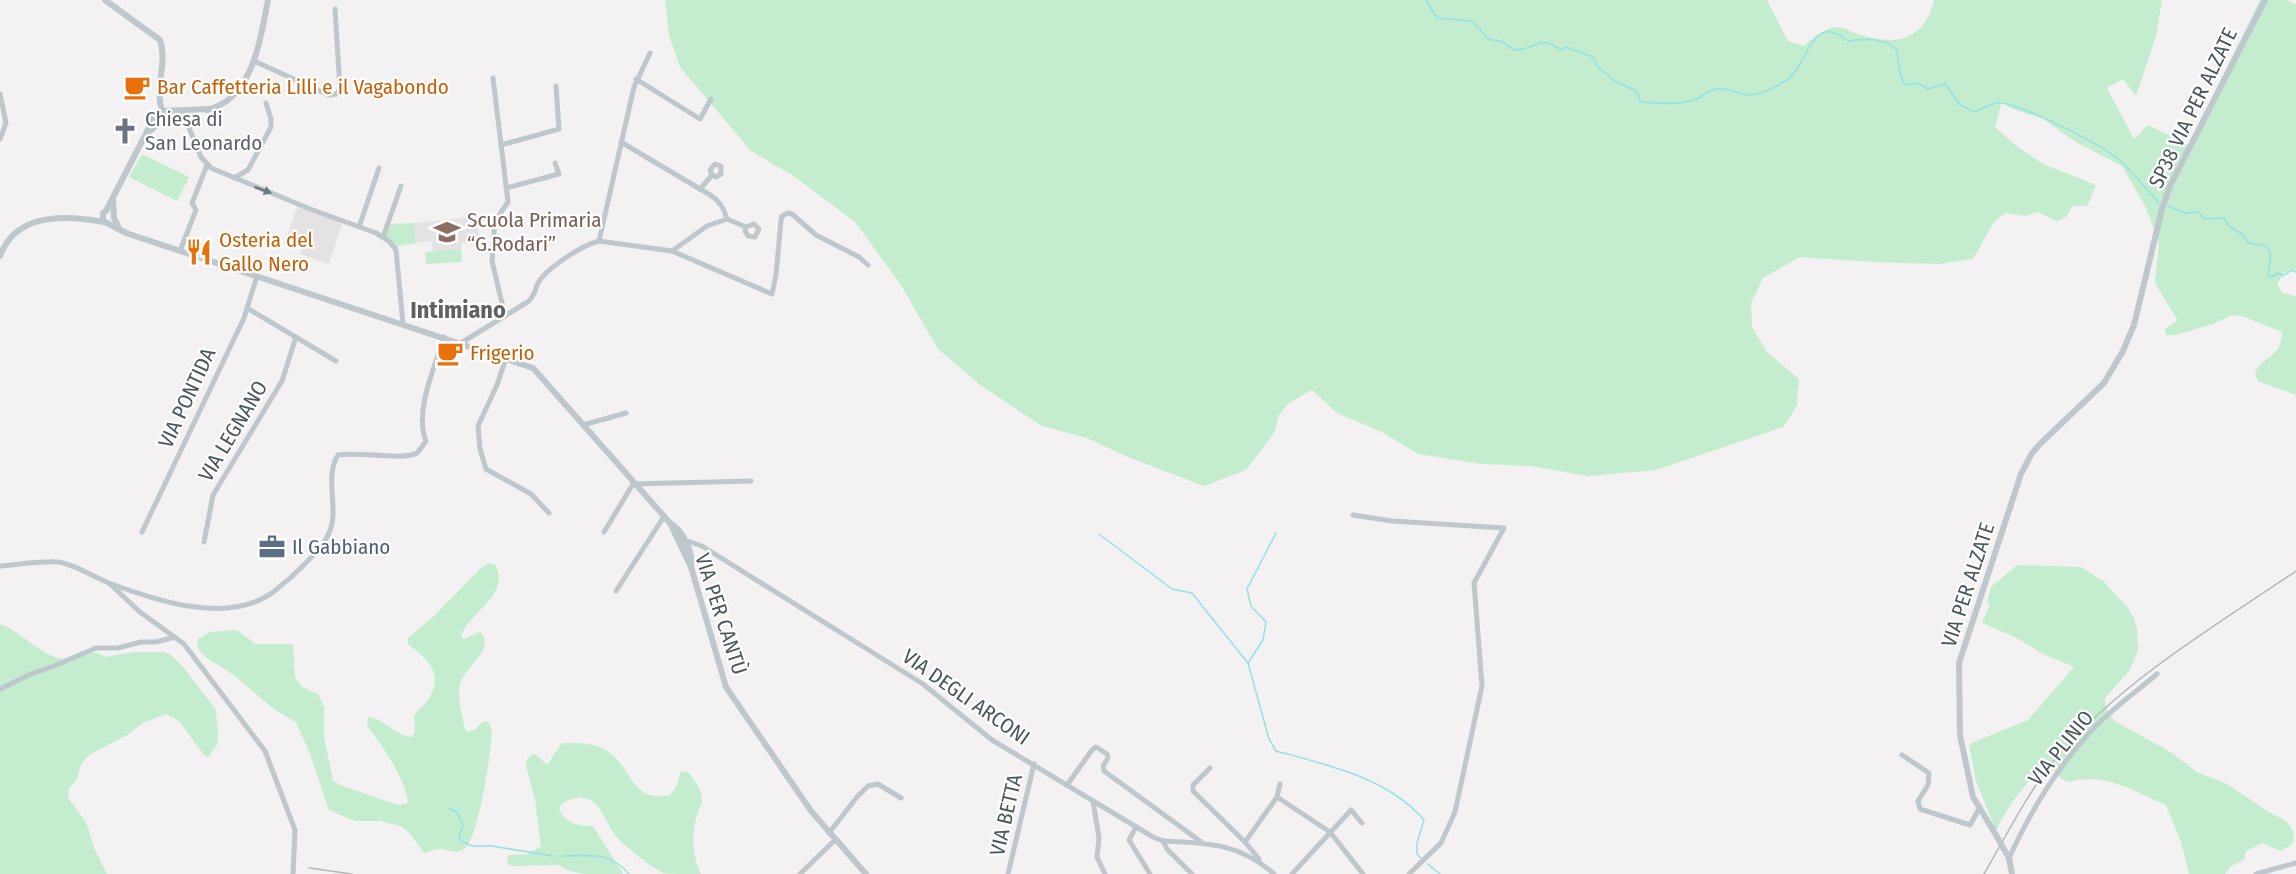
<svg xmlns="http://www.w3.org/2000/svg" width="2296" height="874" font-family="'Fira Sans Condensed',sans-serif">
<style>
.education{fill:#e4e2e2}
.green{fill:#c3edce}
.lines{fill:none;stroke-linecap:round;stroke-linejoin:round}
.stream{stroke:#93e0e7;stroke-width:1.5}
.minor{stroke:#bdc7cc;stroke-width:5}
.tertiary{stroke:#bdc7cc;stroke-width:6}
.rail{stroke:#b3b7ba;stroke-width:1.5}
.tertiary-bridge{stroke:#bdc7cc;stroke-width:6}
.oneway{fill:#6c787e}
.labels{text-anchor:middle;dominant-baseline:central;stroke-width:4.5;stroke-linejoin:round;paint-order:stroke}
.food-label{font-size:21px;fill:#c56008;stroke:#fff;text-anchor:start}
.street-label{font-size:21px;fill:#4a565d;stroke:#fff}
.worship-label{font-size:21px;fill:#5b616d;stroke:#fff;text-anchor:start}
.education-label{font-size:21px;fill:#785e54;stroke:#fff;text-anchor:start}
.service-label{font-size:21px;fill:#4e5e75;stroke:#fff;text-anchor:start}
.quarter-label{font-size:24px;font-weight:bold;fill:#5e6265;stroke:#fff}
</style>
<rect width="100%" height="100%" fill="#f3f1f1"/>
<g class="education">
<path d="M 297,206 L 343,221 L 329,264 L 300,254 L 303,242 L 287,237 Z"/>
<path d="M 477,216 L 480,241 L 462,243 L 461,249 L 433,252 L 431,241 L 416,243 L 414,223 Z"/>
</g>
<g class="green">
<path d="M 665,0 L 1767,0 L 1788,41 L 1804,46 C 1813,38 1823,29 1836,27 C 1842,26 1851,32 1858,34 C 1895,46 1924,42 1934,0 L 2162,0 L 2156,36 L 2136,96 L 2123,79 L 2107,88 L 2134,139 L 2148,125 L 2189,145 L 2260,0 L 2287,0 L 2296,4 L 2296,269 L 2285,272 L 2277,284 L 2282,293 L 2296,296 L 2296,395 L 2258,381 L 2255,374 C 2260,356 2282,359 2282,332 L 2242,316 L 2232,315 L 2213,324 L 2176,335 L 2166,335 L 2165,329 L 2176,322 L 2177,319 L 2155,283 L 2159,243 L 2146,208 L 2122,166 L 2074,141 L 2043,119 L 2010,108 L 2002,101 L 1995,127 L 2019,148 L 2043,164 L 2096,185 L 2087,206 L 2073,206 L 2066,217 L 2057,221 L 2038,212 L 2026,216 L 2005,213 L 1994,222 L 1973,259 L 1938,264 L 1873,262 L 1800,257 L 1763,278 L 1751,303 L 1752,327 L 1767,352 L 1799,379 L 1797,406 L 1783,427 L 1656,470 L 1588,476 L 1531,466 L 1481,464 L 1418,454 L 1384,433 L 1337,413 L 1312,390 L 1289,403 L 1279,415 L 1274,433 L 1246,470 L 1204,486 L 1128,457 L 1087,438 L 1042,426 L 979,384 L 938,349 L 901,285 L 855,222 L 792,175 L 751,151 L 680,67 L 669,35 Z"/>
<path d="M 142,154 L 189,177 L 177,201 L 129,177 Z"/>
<path d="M 414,223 L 416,243 L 398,246 L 398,250 L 383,237 L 388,224 Z"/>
<path d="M 461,249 L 462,262 L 426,264 L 425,252 Z"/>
<path d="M 489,563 L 495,565 C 511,595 470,611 461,636 L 464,639 L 480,632 C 497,648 464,668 460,684 C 457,699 462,717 466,732 L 474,730 L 484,721 L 489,722 L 492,731 C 491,751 479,839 464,849 C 454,856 447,847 437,849 C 432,849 429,852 424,853 L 409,832 L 400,826 L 381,821 L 355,821 L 329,810 L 310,754 L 296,722 L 275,710 L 235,676 L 207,658 L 200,651 L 197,643 L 198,639 L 210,632 L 233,630 L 238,631 L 256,644 L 293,644 L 295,677 L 302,687 L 318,694 L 324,707 L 324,737 L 333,780 L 340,785 L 398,805 L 408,803 C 407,781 381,743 367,726 L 368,717 C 386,719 395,736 412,737 L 415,732 L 414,716 C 417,710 423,707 427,701 C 446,676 428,659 408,644 L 408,638 L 433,617 L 479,570 Z"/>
<path d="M 2017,565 L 2081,567 L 2103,581 L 2128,608 L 2134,618 L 2137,629 L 2138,651 L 2129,671 L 2105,698 L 2106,707 L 2113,720 L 2172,753 L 2197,772 L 2227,784 L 2269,812 L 2286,821 L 2293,831 L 2294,839 L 2291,845 L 2281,851 L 2262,843 L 2245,852 L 2245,859 L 2231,866 L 2225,874 L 2189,874 L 2181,842 L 2166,805 C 2135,792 2104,771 2069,782 L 2062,779 L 2049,766 C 2031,771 2003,814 1996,831 L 1976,781 L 1969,744 L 2028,720 L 2074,667 L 2041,653 L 2015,637 L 1982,623 L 1990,604 L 1987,603 L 1991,587 Z"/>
<path d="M 0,624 C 23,632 37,654 63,659 L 82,652 L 97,653 L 105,657 L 134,652 L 163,652 L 170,654 L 184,668 L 216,710 L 218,736 L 217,745 L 208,757 L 204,755 L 179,721 L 166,714 L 143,723 L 127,735 L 89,755 L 81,764 L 77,779 L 69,788 L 68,798 L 86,822 L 95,850 L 107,874 L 0,874 Z"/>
<path d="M 562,743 C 578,743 593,742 607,751 C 633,767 631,804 670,795 L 677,785 L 681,771 L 689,773 C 694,780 702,790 702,799 C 703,804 699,808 698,812 C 691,832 692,856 701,874 C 690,874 672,874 663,873 C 652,868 623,845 615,835 C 603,819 599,792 573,799 C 566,800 561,803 559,809 C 566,824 578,826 593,826 L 623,874 L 585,874 L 570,871 L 558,865 L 511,866 L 508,864 L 507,860 L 509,855 L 529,854 L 541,846 L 535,800 L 526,766 L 527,759 L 534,753 L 547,765 Z"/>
</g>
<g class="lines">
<g class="stream">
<path d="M 1426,0 L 1437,18 L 1472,21 L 1488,39 L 1500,41 L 1515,50 C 1536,50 1538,33 1561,50 L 1566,47 L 1593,57 L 1598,67 L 1615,81 L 1636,91 L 1641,102 C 1657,103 1676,105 1691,101 C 1700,99 1708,90 1716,89 C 1727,87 1738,94 1748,95 C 1760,95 1777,86 1787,80 C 1808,66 1811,10 1848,41 C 1864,39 1884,37 1897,50 C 1898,60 1899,78 1906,85 L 1917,83 L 1928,89 L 1945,84 L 1960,105 L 1974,112 C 1982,109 1991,103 2000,103 C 2019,103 2102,145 2117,158 C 2133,172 2145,188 2159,203"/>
<path d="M 2168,206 L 2185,213 L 2198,212 L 2204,219 L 2224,218 L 2229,226 L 2242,234 L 2249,243 L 2267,246 L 2271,255 L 2268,275 L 2271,277 L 2278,273 L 2283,276 L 2292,270 L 2296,272"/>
<path d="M 1099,534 L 1172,589 L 1192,593 L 1219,627 L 1248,663 L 1269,739 L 1276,751 C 1328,765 1388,778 1424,820 L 1417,843 L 1417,854 L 1421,858"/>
<path d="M 1248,663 L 1263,640 L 1266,622 L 1251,606 L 1247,589 L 1276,533"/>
<path d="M 448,808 L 457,812 L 463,825 L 459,837 L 461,841 L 472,846 L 492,846 L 553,856"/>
<path d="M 563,856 C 588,855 611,852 629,874"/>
<path d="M 1428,864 L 1440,874"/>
</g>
<g class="minor">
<path d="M 254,61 L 329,95 L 337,94 L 340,89 L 335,9"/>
<path d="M 493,78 L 508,202 L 495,221 L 492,261 L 505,316"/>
<path d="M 636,79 L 700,119 L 711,99"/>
<path d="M 0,94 L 6,123 L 0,139"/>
<path d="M 182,111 L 201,157 L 211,168 L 310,209 L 376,233 L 389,241 L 396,250 L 403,324"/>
<path d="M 621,142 L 700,189"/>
<path d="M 501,145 L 559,129 L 556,86"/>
<path d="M 712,175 L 710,170 L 715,164 L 721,166 L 721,174 L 716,177 L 712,175 L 700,189 C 715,197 722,202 727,219"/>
<path d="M 234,178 L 248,170 L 271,127 L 271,119 L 266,103"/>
<path d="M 506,188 L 559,174 L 555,163"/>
<path d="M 359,227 L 379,168"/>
<path d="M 383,237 L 401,186"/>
<path d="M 599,241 L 634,87 L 650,53"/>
<path d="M 180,251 L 196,210 L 192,203 L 207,165"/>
<path d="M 672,251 L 707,226 L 727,219 L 746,227 L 745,231 L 748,236 L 755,237 L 759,229 L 754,224 L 746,227"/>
<path d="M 247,308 L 336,361"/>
<path d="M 461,343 L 529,301 C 534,295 535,292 537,285 C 544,269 583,245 599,241 L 672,251 L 772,294 L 776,275 L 781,220 L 782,216 L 788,213 L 792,214 L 816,235 L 859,257 L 868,265"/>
<path d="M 506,358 L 497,385 L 478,426 L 480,449 L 486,469 L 531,494 L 549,513"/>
<path d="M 583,425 L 626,413"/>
<path d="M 1353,515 L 1392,521 L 1504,528 L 1474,583 L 1482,686 L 1455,812 L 1441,843 L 1409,874"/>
<path d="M 142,532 L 244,318 L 257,276"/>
<path d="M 604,532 L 633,484 L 751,481"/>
<path d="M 204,542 L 213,495 L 282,381 L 296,337"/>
<path d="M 679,542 L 684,540 L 702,546 L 923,684 L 992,740 L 1153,837 L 1163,841 C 1208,843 1239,843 1274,874"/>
<path d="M 0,566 C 15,565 51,559 63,563 C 79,567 94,577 109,583 C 154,600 222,623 267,596 C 275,592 282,584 289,579 C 300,569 322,549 328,535 C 341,511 323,479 338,455 C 358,451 403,461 417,453 C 420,450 423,445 426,441 C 414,411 435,367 444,337"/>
<path d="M 110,584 L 140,612 L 184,644 L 265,751 L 295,830 L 293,874"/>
<path d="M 616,591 L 663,518"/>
<path d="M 0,689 L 31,674 L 54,666 L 96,648 L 118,648 L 141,642 L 156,642 L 175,637"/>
<path d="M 1902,755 L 1929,773 L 1928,785 L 1918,801 L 1920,809 L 1970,825 L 1980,807"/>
<path d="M 1210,768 L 1193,785 L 1193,791 L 1245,842 L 1259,859"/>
<path d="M 1067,785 L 1092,750 L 1096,747 L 1107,754 L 1108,758 L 1103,766 L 1104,771 L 1200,841"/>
<path d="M 1277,797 L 1280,784"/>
<path d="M 1093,801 L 1099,838 L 1097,857 L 1105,874"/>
<path d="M 1136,827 L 1129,840 L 1150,874"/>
<path d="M 829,833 L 857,797 L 868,786 L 878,784 L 901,798"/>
<path d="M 1163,841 L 1167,849 L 1192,874"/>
<path d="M 1245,842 L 1277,797 L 1330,832 L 1363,874"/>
<path d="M 2009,858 C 2030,812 2057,768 2091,731 C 2110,710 2136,692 2157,674"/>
<path d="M 800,874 L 835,840"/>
<path d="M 1008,874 L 1034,764"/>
<path d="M 1292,874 L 1351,810 L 1362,823"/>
<path d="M 2256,874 L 2296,863"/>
</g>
<g class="tertiary">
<path d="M 105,0 L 160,40 C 168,63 154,87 162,111"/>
<path d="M 209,109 L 162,111 L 155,116 L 106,211 L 103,213 L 103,221 L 126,233 L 533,368 L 670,523 L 691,567 L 726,687 L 811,811 L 866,874"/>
<path d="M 207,110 C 253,99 260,40 268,0"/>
<path d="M 150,131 L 166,116 L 182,114"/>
<path d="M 113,200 L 114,218 L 120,230"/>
<path d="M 0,256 C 16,212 66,215 104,222"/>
<path d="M 670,523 C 682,529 694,554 691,567"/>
<path d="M 1993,830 L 1973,797 L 1960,735 L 1959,663 L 2021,474 L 2032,453 L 2042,442 L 2104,383 L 2123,351 L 2134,325 L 2162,209 L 2170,186 L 2265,0"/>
<path d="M 2009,858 L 2012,874"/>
</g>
<g class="rail">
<path d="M 309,868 L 352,874"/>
<path d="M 1984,874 C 2008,833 2030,787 2062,751 C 2128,677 2215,626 2296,571"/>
</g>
<path class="tertiary-bridge" d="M 1993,830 L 2009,858"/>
</g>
<defs><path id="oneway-solid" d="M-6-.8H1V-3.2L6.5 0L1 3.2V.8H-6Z" transform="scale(1.5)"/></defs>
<use class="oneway" href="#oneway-solid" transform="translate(263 190) rotate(21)"/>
<defs>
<g id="cafe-bare" transform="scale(2.07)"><path d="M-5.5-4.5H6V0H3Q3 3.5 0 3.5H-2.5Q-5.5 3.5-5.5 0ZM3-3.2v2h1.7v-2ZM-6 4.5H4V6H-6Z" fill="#e8710a" stroke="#fff" stroke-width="2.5" paint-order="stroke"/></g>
<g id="church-bare" transform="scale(2.07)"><path d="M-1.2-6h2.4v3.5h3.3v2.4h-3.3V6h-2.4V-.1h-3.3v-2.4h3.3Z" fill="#6b7280" stroke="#fff" stroke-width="2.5" paint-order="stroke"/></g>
<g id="school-bare" transform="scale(2.07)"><path d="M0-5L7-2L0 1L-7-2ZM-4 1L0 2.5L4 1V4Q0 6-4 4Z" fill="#8d6e63" stroke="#fff" stroke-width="2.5" paint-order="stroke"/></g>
<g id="restaurant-bare" transform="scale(2.07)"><path d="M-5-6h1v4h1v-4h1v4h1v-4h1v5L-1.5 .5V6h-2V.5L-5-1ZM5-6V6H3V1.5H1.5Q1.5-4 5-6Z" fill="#e8710a" stroke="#fff" stroke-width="2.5" paint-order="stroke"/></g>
<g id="office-bare" transform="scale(2.07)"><path d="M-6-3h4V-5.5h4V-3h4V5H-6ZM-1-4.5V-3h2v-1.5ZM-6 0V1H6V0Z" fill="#5c6f8a" stroke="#fff" stroke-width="2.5" paint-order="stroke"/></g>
</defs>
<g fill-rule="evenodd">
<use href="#cafe-bare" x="137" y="87"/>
<use href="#church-bare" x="125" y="131"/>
<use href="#school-bare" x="447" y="232"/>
<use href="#restaurant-bare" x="199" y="252"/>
<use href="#cafe-bare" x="450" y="353"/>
<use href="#office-bare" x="272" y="547"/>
</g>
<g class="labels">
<g class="food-label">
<text x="157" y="87">Bar Caffetteria Lilli e il Vagabondo</text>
<text x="219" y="240">Osteria del<tspan x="219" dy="24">Gallo Nero</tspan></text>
<text x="470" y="353">Frigerio</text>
</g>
<g class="street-label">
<text transform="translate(2193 108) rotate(-64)">SP38 VIA PER ALZATE</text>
<text transform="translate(187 398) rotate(-65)">VIA PONTIDA</text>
<text transform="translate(233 431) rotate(-59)">VIA LEGNANO</text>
<text transform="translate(1968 585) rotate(-72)">VIA PER ALZATE</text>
<text transform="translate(721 614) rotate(72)">VIA PER CANTÙ</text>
<text transform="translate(966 697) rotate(35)">VIA DEGLI ARCONI</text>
<text transform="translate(2061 748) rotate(-51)">VIA PLINIO</text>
<text transform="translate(1006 815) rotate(-77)">VIA BETTA</text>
</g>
<g class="worship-label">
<text x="145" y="119">Chiesa di<tspan x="145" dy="24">San Leonardo</tspan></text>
</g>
<g class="education-label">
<text x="467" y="220">Scuola Primaria<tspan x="467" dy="24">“G.Rodari”</tspan></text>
</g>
<g class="service-label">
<text x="292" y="547">Il Gabbiano</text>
</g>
<g class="quarter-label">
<text x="458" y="310">Intimiano</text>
</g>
</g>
</svg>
